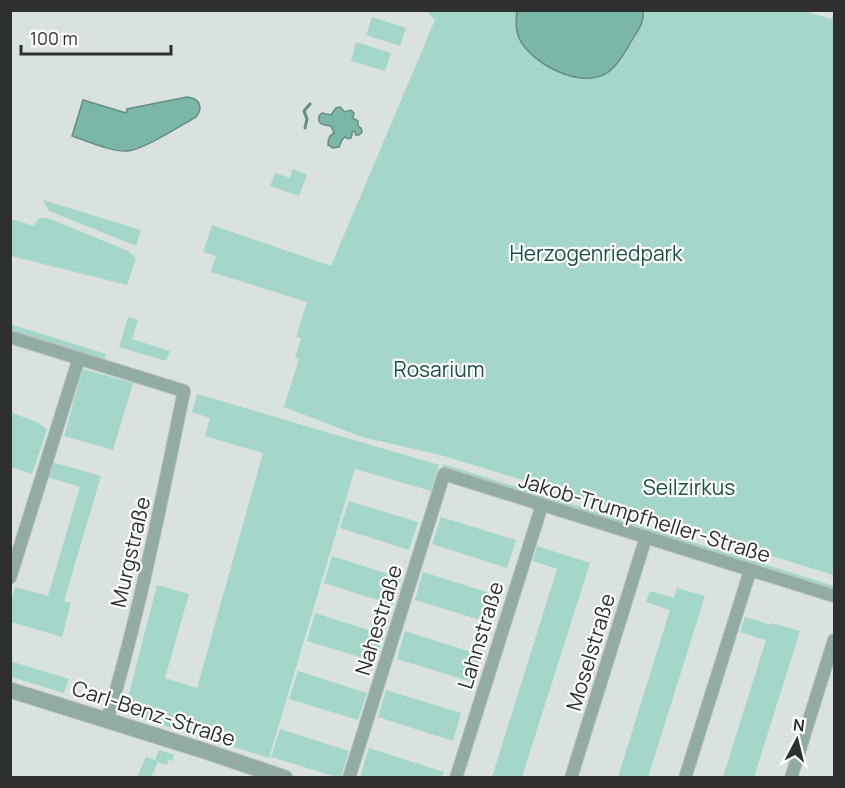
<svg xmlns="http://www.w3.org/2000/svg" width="845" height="788" font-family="Manrope,sans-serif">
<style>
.green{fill:#a4d6ca}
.water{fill:#7bb6a9;stroke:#648e84;stroke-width:1.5}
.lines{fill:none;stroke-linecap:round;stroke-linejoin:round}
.stream{stroke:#648e84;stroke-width:3}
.minor-casing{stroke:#b7bebd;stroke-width:14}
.tertiary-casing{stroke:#b7bebd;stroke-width:17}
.minor{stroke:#92aba5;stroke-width:12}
.tertiary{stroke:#92aba5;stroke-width:15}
.labels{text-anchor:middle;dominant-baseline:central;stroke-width:4.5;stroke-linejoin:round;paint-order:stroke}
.park-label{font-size:21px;fill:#1b4e45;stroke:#fff}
.street-label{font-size:21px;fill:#2d302f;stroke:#fff}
</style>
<rect width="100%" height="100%" fill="#dae2e0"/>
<g class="green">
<path d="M 801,10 L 831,19 L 834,13 L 834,575 L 444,456 L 362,437 L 284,407 L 299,359 L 295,358 L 301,338 L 296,337 L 307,302 L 211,272 L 216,256 L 203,252 L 212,225 L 331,266 L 435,20 L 426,11 Z"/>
<path d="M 372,17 L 406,28 L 400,46 L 366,35 Z"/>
<path d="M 356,42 L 391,53 L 385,71 L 351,61 Z"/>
<path d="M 293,169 L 307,175 L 299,196 L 270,186 L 275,173 L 290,178 Z"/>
<path d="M 43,200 L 141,230 L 136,246 L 49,211 Z"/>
<path d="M 42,218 L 48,218 L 128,251 L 136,258 L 127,285 L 11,256 L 11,219 L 34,226 L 38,219 Z"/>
<path d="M 128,317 L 138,320 L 132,339 L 170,351 L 166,361 L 119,347 Z"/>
<path d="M 10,324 L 106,354 L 104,360 L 11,331 Z"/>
<path d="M 83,369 L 133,383 L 113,450 L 64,436 Z"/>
<path d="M 197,394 L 439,465 L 431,491 L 355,469 L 269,758 L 124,713 L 157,585 L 189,594 L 165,678 L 197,688 L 263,453 L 205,436 L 210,418 L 192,412 Z"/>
<path d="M 11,412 C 22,418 39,420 47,430 L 32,474 L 11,467 Z"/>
<path d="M 52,462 L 101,476 L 64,601 L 71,603 L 62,637 L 11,622 L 11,603 L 15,587 L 48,596 L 80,487 L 47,477 Z"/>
<path d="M 443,464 L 834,586 L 834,592 L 441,470 Z"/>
<path d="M 349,501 L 418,522 L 409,550 L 340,528 Z"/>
<path d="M 139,517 L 147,519 L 133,567 L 124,564 Z"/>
<path d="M 441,517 L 516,540 L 507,568 L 432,544 Z"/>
<path d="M 537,546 L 590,563 L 522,777 L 492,777 L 557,569 L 533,561 Z"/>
<path d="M 332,556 L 401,578 L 393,605 L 324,583 Z"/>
<path d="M 423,572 L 499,596 L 490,623 L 415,600 Z"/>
<path d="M 677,588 L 705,596 L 648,777 L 618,777 L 670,610 L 646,602 L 650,591 L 674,598 Z"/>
<path d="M 315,613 L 384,635 L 376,662 L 307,641 Z"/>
<path d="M 745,617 L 771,625 L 772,623 L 800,631 L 754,777 L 723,777 L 766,640 L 740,632 Z"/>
<path d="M 405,631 L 480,655 L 472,682 L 397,659 Z"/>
<path d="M 10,661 L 69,679 L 64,693 L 11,677 Z"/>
<path d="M 298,671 L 367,693 L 358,720 L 289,699 Z"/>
<path d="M 386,690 L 461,713 L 453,741 L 378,717 Z"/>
<path d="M 280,729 L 349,751 L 341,777 L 337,777 L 271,757 Z"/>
<path d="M 369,748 L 444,772 L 442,777 L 360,777 Z"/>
<path d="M 159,750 L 174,755 L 172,761 L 168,760 L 167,765 L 158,762 L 151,777 L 137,777 L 146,757 L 155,760 Z"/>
</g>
<g class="water">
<path d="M 643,10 C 645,21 638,31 632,40 C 627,50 616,67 607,73 C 581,90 530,63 519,38 C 515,29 516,20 517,11 Z"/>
<path d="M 187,97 C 199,98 204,107 196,117 C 180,126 143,150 127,151 C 111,152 88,141 72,136 L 83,100 L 126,113 L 127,109 Z"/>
<path d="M 340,107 L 345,112 L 351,110 L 354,113 L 353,118 L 358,121 L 358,126 L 361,128 L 362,132 L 359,135 L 356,135 L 354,131 L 352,132 L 352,135 L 351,138 L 348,139 L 345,137 L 342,140 L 339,147 L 333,148 L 328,145 C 328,139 329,136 334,133 L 331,126 C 324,125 317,125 319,116 L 322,113 L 331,115 L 336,108 Z"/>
</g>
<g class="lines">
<path class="stream" d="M 305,128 L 307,119 L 304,111 L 310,104"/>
<g class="minor-casing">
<g id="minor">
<path d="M 10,337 L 184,391 C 161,502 140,612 107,721"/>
<path d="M 10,578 L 79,358"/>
<path d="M 349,778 L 444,474 L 834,596"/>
<path d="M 456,778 L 542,505"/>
<path d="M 571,778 L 646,537"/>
<path d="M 685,778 L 750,571"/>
<path d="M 791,778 L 834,640"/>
</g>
</g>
<g class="tertiary-casing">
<path id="tertiary" d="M 10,690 L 205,751 L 285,778"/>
</g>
<use href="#minor" class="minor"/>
<use href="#tertiary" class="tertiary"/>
</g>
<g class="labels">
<g class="park-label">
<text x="596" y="253">Herzogenriedpark</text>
<text x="439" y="369">Rosarium</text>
<text x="689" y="487">Seilzirkus</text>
</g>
<g class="street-label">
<text transform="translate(645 517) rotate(17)">Jakob-Trumpfheller-Straße</text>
<text transform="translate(130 552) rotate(-77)">Murgstraße</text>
<text transform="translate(378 620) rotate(-73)">Nahestraße</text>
<text transform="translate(480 635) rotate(-73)">Lahnstraße</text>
<text transform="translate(590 652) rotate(-73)">Moselstraße</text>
<text transform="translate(154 713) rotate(18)">Carl-Benz-Straße</text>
</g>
</g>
<rect width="845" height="788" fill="none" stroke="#2d302f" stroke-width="24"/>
<g transform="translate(797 740) rotate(7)" stroke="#ffffff" stroke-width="4.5" paint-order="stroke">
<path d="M0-4.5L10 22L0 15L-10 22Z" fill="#2d302f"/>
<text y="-9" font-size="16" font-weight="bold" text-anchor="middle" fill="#2d302f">N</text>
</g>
<path d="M21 45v9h150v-9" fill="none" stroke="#2d302f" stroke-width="3"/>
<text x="30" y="45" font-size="18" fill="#2d302f" stroke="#ffffff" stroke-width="4.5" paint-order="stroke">100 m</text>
</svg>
